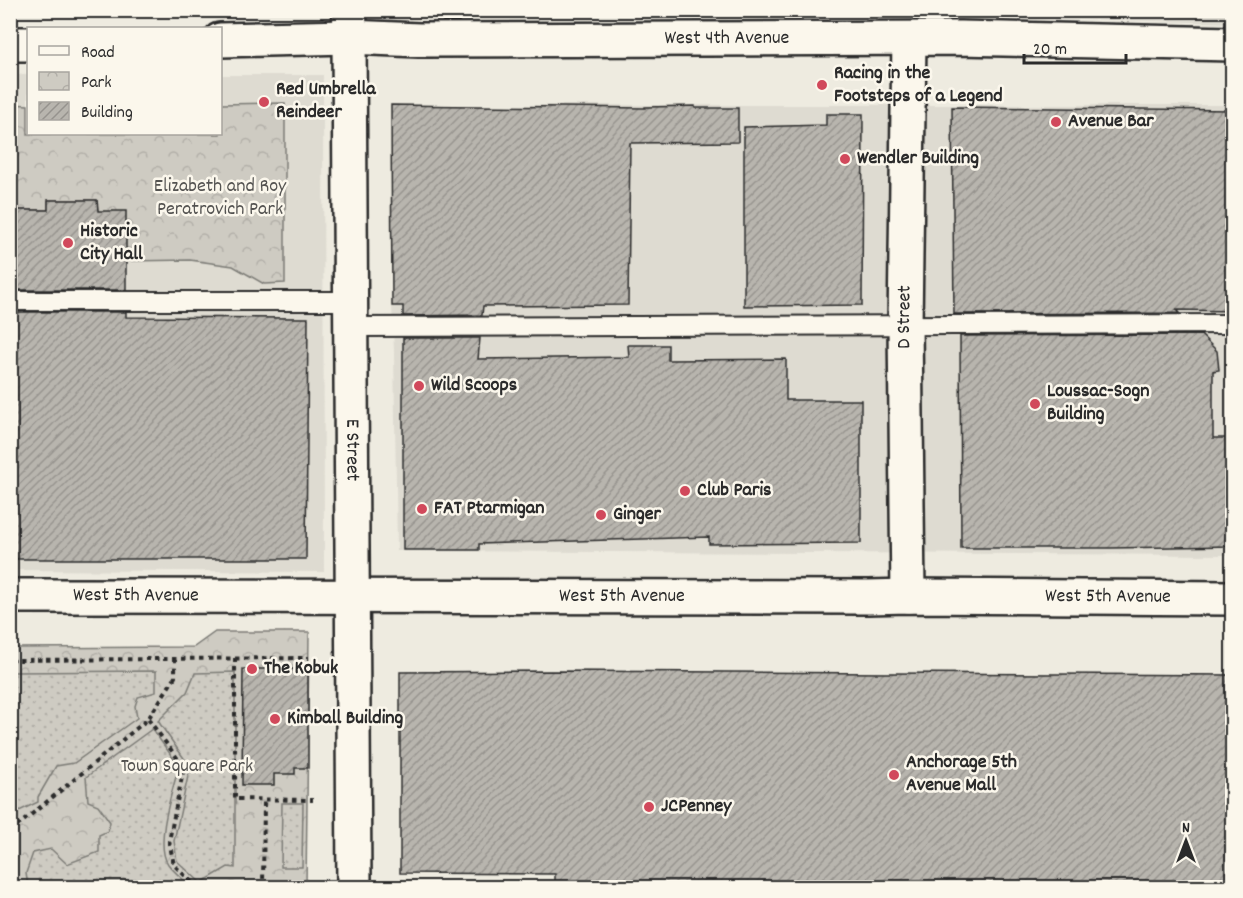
<svg xmlns="http://www.w3.org/2000/svg" width="1243" height="898" font-family="Dekko,sans-serif">
<style>
.built{fill:#dedbd1}
.park{fill:url(#park-crowns);stroke:#7c7b76;stroke-width:1.5}
.garden{fill:url(#garden-dots);stroke:#7c7b76;stroke-width:1.5}
.building{fill:url(#building-hatch);stroke:#2b2b2b;stroke-width:1.5}
.lines{fill:none;stroke-linecap:round;stroke-linejoin:round}
.lane-casing{stroke:#2b2b2b;stroke-width:22}
.street-casing{stroke:#2b2b2b;stroke-width:38}
.secondary-casing{stroke:#2b2b2b;stroke-width:38}
.primary-casing{stroke:#2b2b2b;stroke-width:38}
.path{stroke:#2b2b2b;stroke-width:4;stroke-dasharray:4.5 4.5;stroke-linecap:butt}
.lane{stroke:#fbf7ec;stroke-width:18}
.street{stroke:#fbf7ec;stroke-width:33}
.secondary{stroke:#fbf7ec;stroke-width:33}
.primary{stroke:#fbf7ec;stroke-width:33}
.poi-dot{fill:#d1495b;stroke:#fbf7ec;stroke-width:2}
.labels{text-anchor:middle;dominant-baseline:central;stroke-width:5;stroke-linejoin:round;paint-order:stroke}
.street-label{font-size:20px;fill:#2b2b2b;stroke:#fbf7ec}
.poi-label{font-size:20px;font-weight:bold;fill:#2b2b2b;stroke:#fbf7ec;text-anchor:start}
.park-label{font-size:20px;fill:#545351;stroke:#fbf7ec}
</style>
<defs>
<pattern id="park-crowns" width="20" height="18" patternUnits="userSpaceOnUse" patternTransform="scale(1.5)"><rect width="20" height="18" fill="#cecbc2"/><path d="M2 6a3 3 0 1 1 6 0M12 15a3 3 0 1 1 6 0" fill="none" stroke="#b1aea7"/></pattern>
<pattern id="garden-dots" width="8" height="8" patternUnits="userSpaceOnUse" patternTransform="scale(1.5)"><rect width="8" height="8" fill="#cecbc2"/><path d="M2 2h.1M6 6h.1" fill="none" stroke="#b1aea7" stroke-width="1.8" stroke-linecap="round"/></pattern>
<pattern id="building-hatch" width="6" height="6" patternUnits="userSpaceOnUse" patternTransform="scale(1.5)"><rect width="6" height="6" fill="#b8b5ae"/><path d="M-1 1l2-2M0 6l6-6M5 7l2-2" fill="none" stroke="#96938e"/></pattern>
</defs>
<rect width="100%" height="100%" fill="#eeebe0"/>
<filter id="ink" filterUnits="userSpaceOnUse"><feTurbulence type="fractalNoise" baseFrequency=".0167" numOctaves="2"/><feDisplacementMap in="SourceGraphic" scale="12" xChannelSelector="R" yChannelSelector="G"/><feConvolveMatrix kernelMatrix="1 2 1 2 8 2 1 2 1" color-interpolation-filters="sRGB"/></filter>
<g filter="url(#ink)">
<g class="built">
<path d="M 1232,10 L 1232,23 L 757,11 L 757,10 Z"/>
<path d="M 11,74 L 28,75 L 28,134 L 220,134 L 221,75 L 323,75 L 324,572 L 11,570 Z"/>
<path d="M 391,105 L 1232,105 L 1232,555 L 397,551 L 394,352 L 392,306 Z"/>
</g>
<g class="park">
<path d="M 285,103 L 285,283 L 264,284 L 233,266 L 190,260 L 126,261 L 98,211 L 97,200 L 48,200 L 48,210 L 18,210 L 18,226 L 11,226 L 11,104 L 28,105 L 28,134 L 220,134 L 221,104 Z"/>
<path d="M 215,632 L 309,632 L 306,887 L 11,887 L 10,648 L 194,647 Z"/>
</g>
<g class="garden">
<path d="M 156,671 L 156,692 L 138,697 L 135,706 L 137,718 L 74,763 L 56,766 L 38,797 L 38,802 L 15,813 L 11,812 L 11,672 Z"/>
<path d="M 235,672 L 235,868 L 228,867 L 201,883 L 177,861 L 174,841 L 190,767 L 158,721 L 187,692 L 195,673 Z"/>
<path d="M 152,729 L 179,766 C 173,789 154,844 168,864 C 174,872 184,880 191,887 L 28,887 L 26,873 L 33,853 L 51,849 L 67,864 L 99,852 L 99,835 L 108,831 L 110,822 L 98,805 L 88,801 L 86,777 Z"/>
<path d="M 282,803 L 303,803 L 302,867 L 281,867 Z"/>
</g>
<g class="building">
<path d="M 391,105 L 645,108 L 645,107 L 695,106 L 695,108 L 738,108 L 738,142 L 630,143 L 628,305 L 483,306 L 482,315 L 403,316 L 403,306 L 392,306 Z"/>
<path d="M 952,107 L 1233,110 L 1233,311 L 1176,310 L 1179,313 L 954,314 Z"/>
<path d="M 826,114 L 863,114 L 862,305 L 744,306 L 744,127 L 826,125 Z"/>
<path d="M 48,200 L 97,200 L 98,211 L 126,211 L 126,290 L 10,290 L 10,226 L 18,226 L 18,210 L 48,210 Z"/>
<path d="M 10,312 L 126,312 L 126,317 L 308,318 L 306,559 L 10,559 Z"/>
<path d="M 1201,335 L 1217,351 L 1219,370 L 1213,371 L 1213,438 L 1233,438 L 1233,546 L 1111,548 L 961,548 L 960,336 Z"/>
<path d="M 403,338 L 480,338 L 478,359 L 629,357 L 628,345 L 668,345 L 668,360 L 786,359 L 786,400 L 861,400 L 861,543 L 709,544 L 709,537 L 479,544 L 479,550 L 403,550 Z"/>
<path d="M 243,669 L 308,669 L 308,768 L 295,768 L 295,774 L 274,774 L 274,785 L 242,785 Z"/>
<path d="M 554,671 L 1233,675 L 1233,888 L 555,888 L 555,874 L 400,873 L 400,672 Z"/>
</g>
<g class="lines">
<g class="lane-casing">
<g id="lane">
<path d="M 10,301 L 351,301"/>
<path d="M 352,327 L 1232,324"/>
</g>
</g>
<g class="street-casing">
<g id="street">
<path id="s1" d="M 220,40 L 349,37 L 419,40 L 960,38 L 1232,44"/>
<path d="M 10,44 L 28,44"/>
<path id="s2" d="M 908,596 L 905,325 L 909,39"/>
</g>
</g>
<g class="secondary-casing">
<g id="secondary">
<path id="s3" d="M 350,10 L 349,37 L 354,888"/>
</g>
</g>
<g class="primary-casing">
<g id="primary">
<path id="s4" d="M 10,596 L 868,597 L 908,596 L 1232,598"/>
</g>
</g>
<g class="path">
<path d="M 235,658 L 235,799 L 313,800"/>
<path d="M 10,660 L 309,658"/>
<path d="M 148,719 L 184,767 L 169,841 L 174,865 L 198,888"/>
<path d="M 10,832 L 148,719 L 175,677 L 175,660"/>
<path d="M 263,888 L 264,800"/>
</g>
<use href="#lane" class="lane"/>
<use href="#street" class="street"/>
<use href="#secondary" class="secondary"/>
<use href="#primary" class="primary"/>
</g>
</g>
<g class="poi-dot">
<circle cx="822" cy="85" r="6"/>
<circle cx="264" cy="102" r="6"/>
<circle cx="1056" cy="122" r="6"/>
<circle cx="845" cy="159" r="6"/>
<circle cx="68" cy="243" r="6"/>
<circle cx="419" cy="386" r="6"/>
<circle cx="1035" cy="404" r="6"/>
<circle cx="685" cy="491" r="6"/>
<circle cx="422" cy="509" r="6"/>
<circle cx="601" cy="515" r="6"/>
<circle cx="252" cy="669" r="6"/>
<circle cx="275" cy="719" r="6"/>
<circle cx="894" cy="775" r="6"/>
<circle cx="649" cy="807" r="6"/>
</g>
<g class="labels">
<g class="street-label">
<text stroke="none"><textPath href="#s1" startOffset="507">West 4th Avenue</textPath></text>
<text stroke="none"><textPath href="#s2" startOffset="279">D Street</textPath></text>
<text stroke="none"><textPath href="#s3" startOffset="440">E Street</textPath></text>
<text stroke="none"><textPath href="#s4" startOffset="126">West 5th Avenue</textPath></text>
<text stroke="none"><textPath href="#s4" startOffset="612">West 5th Avenue</textPath></text>
<text stroke="none"><textPath href="#s4" startOffset="1098">West 5th Avenue</textPath></text>
</g>
<g class="poi-label">
<text x="834" y="74">Racing in the<tspan x="834" dy="23">Footsteps of a Legend</tspan></text>
<text x="276" y="90">Red Umbrella<tspan x="276" dy="23">Reindeer</tspan></text>
<text x="1068" y="122">Avenue Bar</text>
<text x="857" y="159">Wendler Building</text>
<text x="80" y="232">Historic<tspan x="80" dy="23">City Hall</tspan></text>
<text x="431" y="386">Wild Scoops</text>
<text x="1047" y="392">Loussac-Sogn<tspan x="1047" dy="23">Building</tspan></text>
<text x="697" y="491">Club Paris</text>
<text x="434" y="509">FAT Ptarmigan</text>
<text x="613" y="515">Ginger</text>
<text x="264" y="669">The Kobuk</text>
<text x="287" y="719">Kimball Building</text>
<text x="906" y="763">Anchorage 5th<tspan x="906" dy="23">Avenue Mall</tspan></text>
<text x="661" y="807">JCPenney</text>
</g>
<g class="park-label">
<text x="220" y="187">Elizabeth and Roy<tspan x="220" dy="23">Peratrovich Park</tspan></text>
<text x="187" y="767">Town Square Park</text>
</g>
</g>
<rect width="1243" height="898" fill="none" stroke="#fbf7ec" stroke-width="36"/>
<rect x="18" y="18" width="1207" height="862" fill="none" stroke="#2b2b2b" stroke-width="2" filter="url(#ink)"/>
<rect x="27" y="27" width="195" height="108" fill="#fbf7ec" stroke="#a8a59f" stroke-width="1.5"/>
<rect x="39" y="46" width="30" height="9" fill="#fbf7ec" stroke="#a8a59f" stroke-width="1.5"/>
<text x="81" y="57" font-size="18" fill="#2b2b2b">Road</text>
<rect x="39" y="72" width="30" height="18" fill="url(#park-crowns)" stroke="#a8a59f" stroke-width="1.5"/>
<text x="81" y="87" font-size="18" fill="#2b2b2b">Park</text>
<rect x="39" y="102" width="30" height="18" fill="url(#building-hatch)" stroke="#a8a59f" stroke-width="1.5"/>
<text x="81" y="117" font-size="18" fill="#2b2b2b">Building</text>
<g transform="translate(1186 841)" stroke="#fbf7ec" stroke-width="4.5" paint-order="stroke">
<path d="M0-4.5L10 22L0 15L-10 22Z" fill="#2b2b2b"/>
<text y="-9" font-size="16" font-weight="bold" text-anchor="middle" fill="#2b2b2b">N</text>
</g>
<path d="M1024 54v9h102v-9" fill="none" stroke="#2b2b2b" stroke-width="3"/>
<text x="1033" y="54" font-size="18" fill="#2b2b2b" stroke="#fbf7ec" stroke-width="4.5" paint-order="stroke">20 m</text>
</svg>
